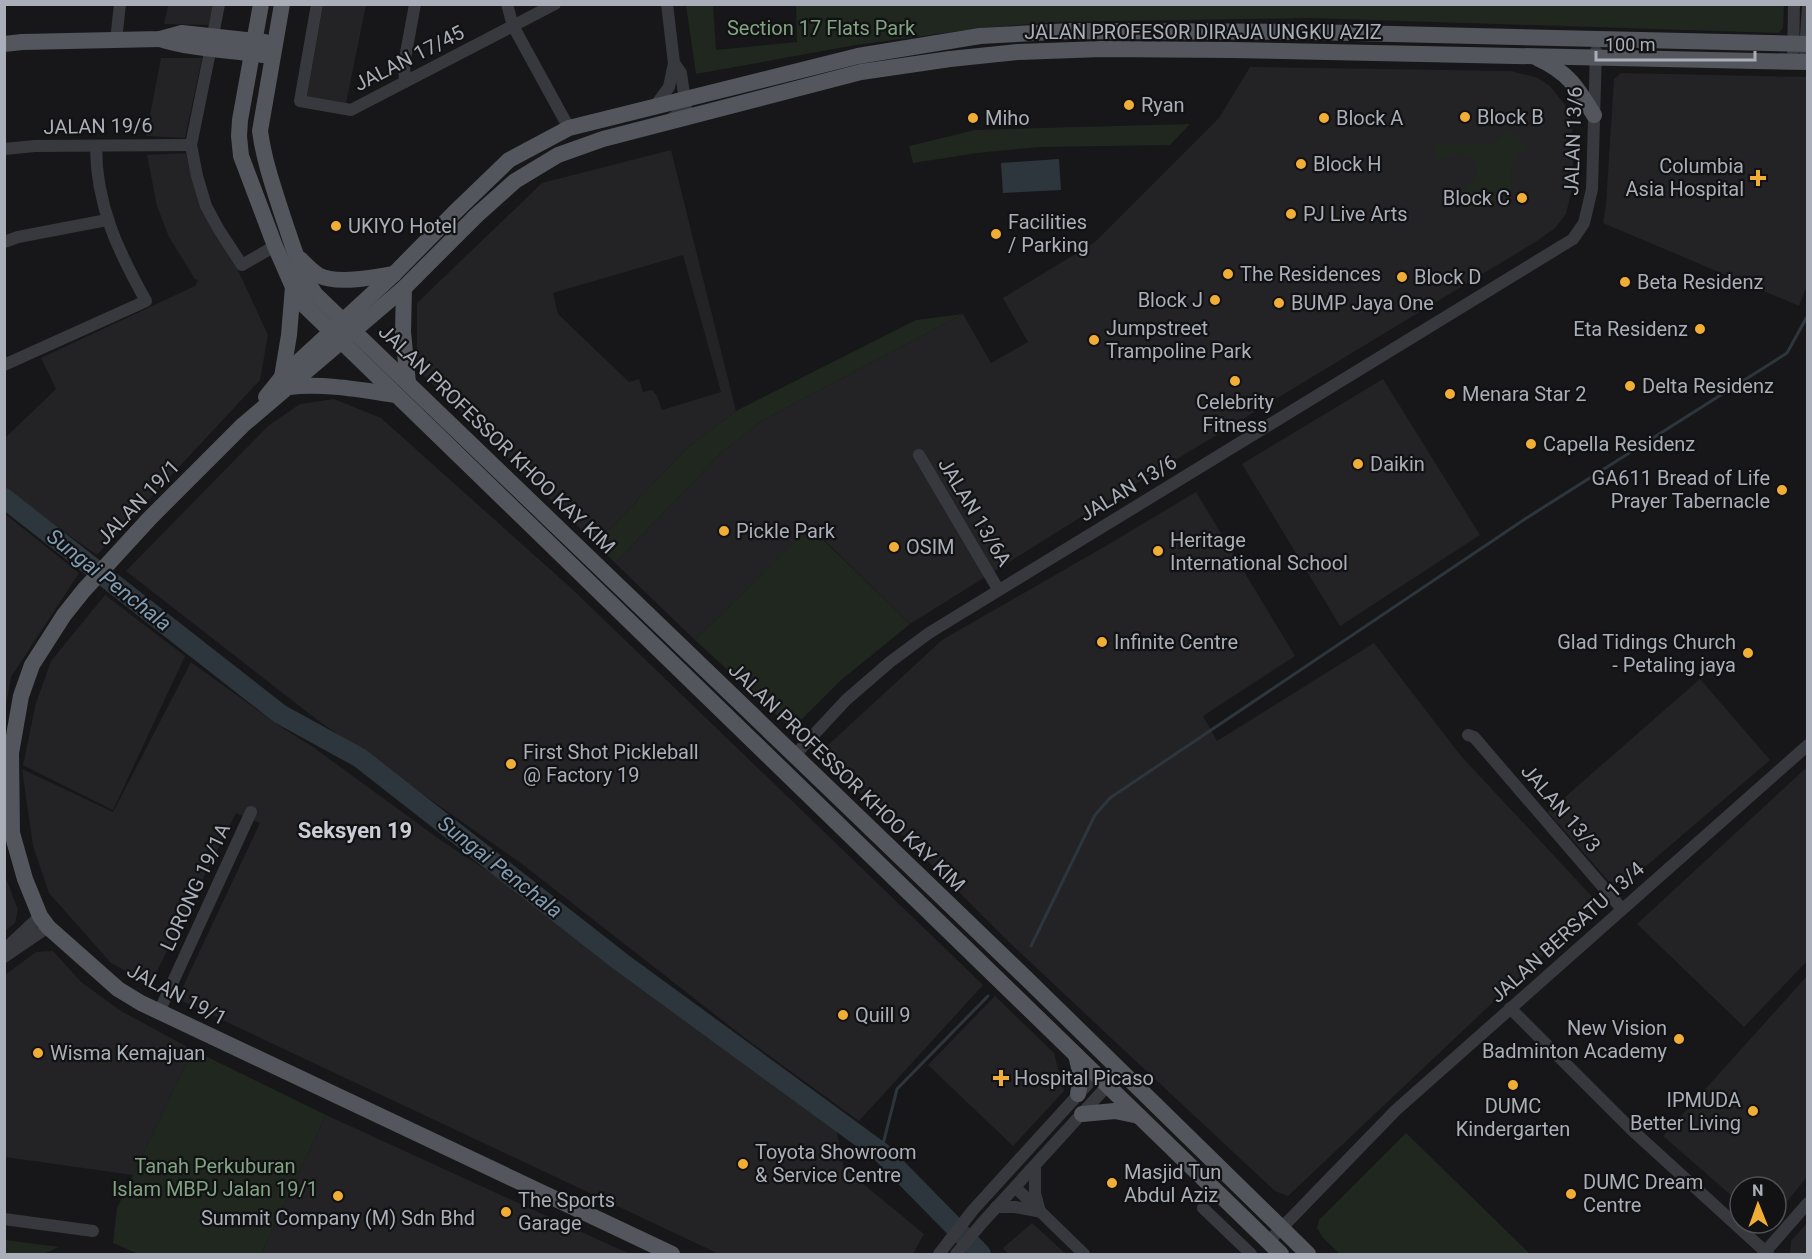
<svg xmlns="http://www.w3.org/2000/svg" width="1812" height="1259" font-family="Roboto,sans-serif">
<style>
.built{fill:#232326;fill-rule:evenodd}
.green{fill:#1f271f}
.water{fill:#2d363d}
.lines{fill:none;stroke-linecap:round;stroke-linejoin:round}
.stream{stroke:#2d363d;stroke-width:3}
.river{stroke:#2d363d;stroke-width:20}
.minor{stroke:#38393e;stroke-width:12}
.major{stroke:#54565d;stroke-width:16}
.poi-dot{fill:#f1ae36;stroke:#121214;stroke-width:2}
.labels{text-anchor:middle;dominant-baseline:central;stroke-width:4.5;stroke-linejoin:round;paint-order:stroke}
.park-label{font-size:20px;fill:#80a381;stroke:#121214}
.street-label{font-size:20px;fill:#a9aeb8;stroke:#121214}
.poi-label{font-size:20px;fill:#a9aeb8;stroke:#121214;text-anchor:start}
.water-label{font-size:21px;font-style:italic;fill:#809db3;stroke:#121214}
.quarter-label{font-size:22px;font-weight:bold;fill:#cacdd5;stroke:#121214}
</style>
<rect width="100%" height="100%" fill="#171719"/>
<g class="built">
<path d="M 168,5 L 213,5 L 209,25 L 164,24 Z"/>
<path d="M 323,5 L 366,5 L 346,103 L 307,96 Z"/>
<path d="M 161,58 L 202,58 L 185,138 L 146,136 Z"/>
<path d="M 1250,67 L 1511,71 L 1538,78 L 1550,86 L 1565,105 L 1571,122 L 1573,138 L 1573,185 L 1566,214 L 1555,228 L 1537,241 L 1081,517 L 910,624 L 811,527 L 695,640 L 615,563 L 723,451 L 763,420 L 963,314 L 991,363 L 1028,342 L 1003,298 L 1095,242 L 1219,118 Z"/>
<path d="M 1621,73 L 1807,77 L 1808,283 L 1799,306 L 1603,223 L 1606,205 L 1614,79 Z"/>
<path d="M 671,150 L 736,411 L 688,447 L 596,544 L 417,369 L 417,303 L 542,183 ZM 683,255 L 721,392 L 662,410 L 657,396 L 652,390 L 643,392 L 639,379 L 629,382 L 558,314 L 553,293 Z"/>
<path d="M 186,153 L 196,191 L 208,222 L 217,239 L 231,255 L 268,335 L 260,380 L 97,555 L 5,490 L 5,438 L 56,389 L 41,358 L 195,286 L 198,280 L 195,279 L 169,237 L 157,206 L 147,155 Z"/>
<path d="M 1383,379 L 1480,535 L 1340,626 L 1242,464 Z"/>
<path d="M 334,399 L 381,418 L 571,588 L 983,985 L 859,1121 L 745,1038 L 522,864 L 320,722 L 126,571 L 268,426 L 300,404 Z"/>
<path d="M 1196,492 L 1295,656 L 1203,716 L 1217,741 L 1374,643 L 1461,756 L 1598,903 L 1288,1196 L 1275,1191 L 1110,1037 L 1008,941 L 826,759 L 826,747 L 942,640 L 1104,547 Z"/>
<path d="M 5,514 L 79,573 L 11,677 L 5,710 Z"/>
<path d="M 105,595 L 185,656 L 113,810 L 23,765 L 36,703 L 51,661 Z"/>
<path d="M 191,662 L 278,725 L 313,747 L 439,839 L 509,885 L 836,1128 L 844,1168 L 924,1234 L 913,1254 L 719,1254 L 182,1001 L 181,991 L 260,823 L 236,813 L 153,979 L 146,982 L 111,963 L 49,893 L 33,846 L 22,769 L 113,812 Z"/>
<path d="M 1700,679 L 1770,760 L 1625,884 L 1612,885 L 1548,812 Z"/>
<path d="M 1807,767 L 1807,961 L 1744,1027 L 1637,924 Z"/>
<path d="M 4,873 L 18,910 L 15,923 L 5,931 Z"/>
<path d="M 53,951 L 81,982 L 121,1011 L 193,1050 L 133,1175 L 5,1157 L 5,975 L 36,952 Z"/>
<path d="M 1807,976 L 1807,1177 L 1776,1215 L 1776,1187 L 1740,1187 L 1740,1203 L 1663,1136 Z"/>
<path d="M 995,996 L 1054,1053 L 1064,1091 L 1013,1146 L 928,1065 Z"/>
<path d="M 326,1115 L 610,1245 L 631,1254 L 261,1254 Z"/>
<path d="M 1032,1223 L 1066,1254 L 1008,1254 L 1003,1248 Z"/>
<path d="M 1807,1223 L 1807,1254 L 1790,1254 L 1791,1241 Z"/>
</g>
<g class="green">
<path d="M 796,4 L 1784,5 L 1783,28 L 1779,33 L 1310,18 L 1057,22 L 982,28 L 856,45 L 696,74 L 686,5 L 713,5 L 716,50 L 797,42 Z"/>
<path d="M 1190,124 L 1170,145 L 1040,147 L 977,153 L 913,163 L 909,146 L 975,130 Z"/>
<path d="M 1505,130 L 1516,135 L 1526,147 C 1508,154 1512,171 1512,188 L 1470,212 L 1459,194 C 1494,173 1473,139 1439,161 L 1435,152 L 1434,143 L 1490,144 L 1500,139 Z"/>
<path d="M 963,314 L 763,420 L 723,451 L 615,563 L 596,544 L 688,447 L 736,411 L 916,320 Z"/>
<path d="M 810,527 L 910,624 L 840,681 L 792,729 L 695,640 Z"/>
<path d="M 193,1050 L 326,1115 L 261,1254 L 138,1254 L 113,1243 L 117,1208 Z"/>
<path d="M 1406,1133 L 1530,1254 L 1340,1254 L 1323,1238 L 1317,1228 L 1319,1220 Z"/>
<path d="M 5,1240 L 59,1247 L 43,1254 L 5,1254 Z"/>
</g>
<path class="water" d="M 1059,159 L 1061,190 L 1003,193 L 1001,163 Z"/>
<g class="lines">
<g class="stream">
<path d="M 1031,946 L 1095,815 L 1110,798 L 1525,519 L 1787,353 L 1808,315"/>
<path d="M 881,1152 L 897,1089 L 988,996"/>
</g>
<path class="river" d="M 4,498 L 280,714 L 360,758 L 621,962 L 881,1152 L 981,1254"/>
<g class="minor">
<path d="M 317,4 L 300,101 L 351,110 L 555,4"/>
<path d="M 507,4 L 513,26 L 569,128"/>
<path d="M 213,35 L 219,4"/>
<path d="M 116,40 L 120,4"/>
<path d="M 211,47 L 191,145 L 197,176 L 206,206 L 219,230 L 242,265 L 275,246"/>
<path d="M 1805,51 L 1808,7"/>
<path d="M 1793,62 L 1794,4"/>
<path d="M 405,82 L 404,64 L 415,4"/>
<path d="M 655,106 L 669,87 L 674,63 L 667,4"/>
<path d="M 671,119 L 686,108 L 681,73 L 674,63"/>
<path d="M 4,149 L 35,146 L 191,145"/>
<path d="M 4,242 L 18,237 L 107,220"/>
<path d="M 4,365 L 146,301 C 118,251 96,205 96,146"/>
<path d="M 919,455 L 998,589"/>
<path d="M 1468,735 L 1474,737 L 1622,909"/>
<path d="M 794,756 L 846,700 L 890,662 L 929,633 L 1573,239 L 1584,223 L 1592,189 L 1596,51"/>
<path d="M 4,950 L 40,916"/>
<path d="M 4,957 L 48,927"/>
<path d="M 1510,1008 L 1632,1130 L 1768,1254"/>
<path d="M 159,1012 L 251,812"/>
<path d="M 1035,1166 L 1035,1193 L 1040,1212"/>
<path d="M 1015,1187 L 1084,1254"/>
<path d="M 996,1207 L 1015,1207 L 1037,1211"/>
<path d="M 1203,1208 L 1251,1254"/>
<path d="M 4,1219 L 93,1231"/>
<path d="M 1268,1242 L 1396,1110 L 1808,745"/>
<path d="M 1765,1252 L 1808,1203"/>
<path d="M 939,1254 L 973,1210 L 1096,1075"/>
<path d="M 956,1254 L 982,1223 L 1108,1085"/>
</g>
<g class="major">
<path d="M 261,4 L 240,120 L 239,136 L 241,156 L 275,246 L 293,287 L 305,306 L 1281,1254"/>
<path d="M 282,4 L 260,131 C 264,161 274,189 283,217 C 292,243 299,270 315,294 L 1026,978 L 1308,1254"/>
<path d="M 160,39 C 192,49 230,50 263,55"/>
<path d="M 4,44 L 22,42 L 160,39 L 182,33 L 265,42"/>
<path d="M 1537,58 C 1568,72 1577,87 1594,115"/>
<path d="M 300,259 C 305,264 312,271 318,275 C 337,285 374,277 394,274"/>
<path d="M 404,288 L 403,332 L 408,383"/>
<path d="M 282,377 L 289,335 L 293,287"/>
<path d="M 289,387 C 325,383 361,390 396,395"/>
<path d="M 266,397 L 282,377 L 394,274 L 454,213 L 509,160 L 569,128 L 858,56 L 980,36 L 1071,31 L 1311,32 L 1808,44"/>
<path d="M 1076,1055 L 1081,1076 L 1078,1094"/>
<path d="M 1082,1114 L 1115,1111 L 1139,1116"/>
<path d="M 672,1254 L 141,1003 L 118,989 L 48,927 L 40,916 L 25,879 L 12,833 L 11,753 L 21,696 L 32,665 L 64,615 L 84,590 L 150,518 L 243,425 L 404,288 L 477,215 L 515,181 L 558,155 L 603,139 L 861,72 L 950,59 L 1018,52 L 1102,49 L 1231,50 L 1808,62"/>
</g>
</g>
<g class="poi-dot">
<circle cx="1129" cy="105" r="6"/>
<circle cx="1465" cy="117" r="6"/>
<circle cx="973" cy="118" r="6"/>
<circle cx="1324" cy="118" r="6"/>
<circle cx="1301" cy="164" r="6"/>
<path d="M1755 169h6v6h6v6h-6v6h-6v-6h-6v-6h6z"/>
<circle cx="1522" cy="198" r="6"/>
<circle cx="1291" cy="214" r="6"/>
<circle cx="336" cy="226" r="6"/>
<circle cx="996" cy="234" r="6"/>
<circle cx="1228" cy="274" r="6"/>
<circle cx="1402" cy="277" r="6"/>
<circle cx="1625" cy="282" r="6"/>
<circle cx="1215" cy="300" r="6"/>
<circle cx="1279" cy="303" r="6"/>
<circle cx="1700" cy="329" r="6"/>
<circle cx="1094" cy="340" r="6"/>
<circle cx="1235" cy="381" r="6"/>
<circle cx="1630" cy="386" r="6"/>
<circle cx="1450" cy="394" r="6"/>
<circle cx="1531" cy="444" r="6"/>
<circle cx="1358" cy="464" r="6"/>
<circle cx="1782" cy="490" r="6"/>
<circle cx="724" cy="531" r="6"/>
<circle cx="894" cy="547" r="6"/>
<circle cx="1158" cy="551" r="6"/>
<circle cx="1102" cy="642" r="6"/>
<circle cx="1748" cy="653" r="6"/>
<circle cx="511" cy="764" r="6"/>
<circle cx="843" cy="1015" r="6"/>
<circle cx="1679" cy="1039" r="6"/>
<circle cx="38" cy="1053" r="6"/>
<path d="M998 1069h6v6h6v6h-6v6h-6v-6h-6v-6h6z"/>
<circle cx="1513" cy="1085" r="6"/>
<circle cx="1753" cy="1111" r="6"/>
<circle cx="743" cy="1164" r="6"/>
<circle cx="1112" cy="1183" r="6"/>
<circle cx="1571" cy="1194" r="6"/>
<circle cx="338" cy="1196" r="6"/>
<circle cx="506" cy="1212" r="6"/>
</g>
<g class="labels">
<g class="park-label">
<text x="821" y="28">Section 17 Flats Park</text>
<text x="215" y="1166">Tanah Perkuburan<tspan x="215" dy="23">Islam MBPJ Jalan 19/1</tspan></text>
</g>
<g class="street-label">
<text x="1203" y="32">JALAN PROFESOR DIRAJA UNGKU AZIZ</text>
<text transform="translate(409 58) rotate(-27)">JALAN 17/45</text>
<text transform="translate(98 126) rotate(-1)">JALAN 19/6</text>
<text transform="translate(1573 141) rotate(-88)">JALAN 13/6</text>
<text transform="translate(497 439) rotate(44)">JALAN PROFESSOR KHOO KAY KIM</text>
<text transform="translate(1128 488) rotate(-31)">JALAN 13/6</text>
<text transform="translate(138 502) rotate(-46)">JALAN 19/1</text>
<text transform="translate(975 512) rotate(59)">JALAN 13/6A</text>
<text transform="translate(847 777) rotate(44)">JALAN PROFESSOR KHOO KAY KIM</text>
<text transform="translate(1561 808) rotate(49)">JALAN 13/3</text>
<text transform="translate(195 887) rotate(-65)">LORONG 19/1A</text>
<text transform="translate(1567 932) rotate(-42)">JALAN BERSATU 13/4</text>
<text transform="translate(177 994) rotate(28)">JALAN 19/1</text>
</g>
<g class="poi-label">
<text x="1141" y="105">Ryan</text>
<text x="1477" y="117">Block B</text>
<text x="985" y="118">Miho</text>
<text x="1336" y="118">Block A</text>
<text x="1313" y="164">Block H</text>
<text x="1744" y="166" text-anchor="end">Columbia<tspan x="1744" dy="23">Asia Hospital</tspan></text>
<text x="1510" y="198" text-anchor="end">Block C</text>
<text x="1303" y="214">PJ Live Arts</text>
<text x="1008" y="222">Facilities<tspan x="1008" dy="23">/ Parking</tspan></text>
<text x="348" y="226">UKIYO Hotel</text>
<text x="1240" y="274">The Residences</text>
<text x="1414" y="277">Block D</text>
<text x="1637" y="282">Beta Residenz</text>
<text x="1203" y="300" text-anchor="end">Block J</text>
<text x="1291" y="303">BUMP Jaya One</text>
<text x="1106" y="328">Jumpstreet<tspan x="1106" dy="23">Trampoline Park</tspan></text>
<text x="1688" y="329" text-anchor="end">Eta Residenz</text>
<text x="1642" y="386">Delta Residenz</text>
<text x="1462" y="394">Menara Star 2</text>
<text x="1235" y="402" text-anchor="middle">Celebrity<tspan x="1235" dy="23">Fitness</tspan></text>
<text x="1543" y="444">Capella Residenz</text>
<text x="1370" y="464">Daikin</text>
<text x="1770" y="478" text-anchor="end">GA611 Bread of Life<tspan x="1770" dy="23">Prayer Tabernacle</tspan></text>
<text x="736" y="531">Pickle Park</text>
<text x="1170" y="540">Heritage<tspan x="1170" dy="23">International School</tspan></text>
<text x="906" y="547">OSIM</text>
<text x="1114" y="642">Infinite Centre</text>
<text x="1736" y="642" text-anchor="end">Glad Tidings Church<tspan x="1736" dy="23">- Petaling jaya</tspan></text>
<text x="523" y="752">First Shot Pickleball<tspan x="523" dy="23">@ Factory 19</tspan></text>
<text x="855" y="1015">Quill 9</text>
<text x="1667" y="1028" text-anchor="end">New Vision<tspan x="1667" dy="23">Badminton Academy</tspan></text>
<text x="50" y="1053">Wisma Kemajuan</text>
<text x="1014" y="1078">Hospital Picaso</text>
<text x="1741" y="1100" text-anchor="end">IPMUDA<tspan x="1741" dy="23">Better Living</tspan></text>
<text x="1513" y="1106" text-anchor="middle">DUMC<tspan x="1513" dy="23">Kindergarten</tspan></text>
<text x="755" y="1152">Toyota Showroom<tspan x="755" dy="23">&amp; Service Centre</tspan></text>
<text x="1124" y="1172">Masjid Tun<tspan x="1124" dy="23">Abdul Aziz</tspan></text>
<text x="1583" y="1182">DUMC Dream<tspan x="1583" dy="23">Centre</tspan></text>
<text x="518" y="1200">The Sports<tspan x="518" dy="23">Garage</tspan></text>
<text x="338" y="1218" text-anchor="middle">Summit Company (M) Sdn Bhd</text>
</g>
<g class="water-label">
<text transform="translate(109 580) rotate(38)">Sungai Penchala</text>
<text transform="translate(500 867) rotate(38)">Sungai Penchala</text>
</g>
<g class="quarter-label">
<text x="355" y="830">Seksyen 19</text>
</g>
</g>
<rect width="1812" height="1259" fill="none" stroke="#a9aeb8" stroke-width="12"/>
<g transform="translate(1758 1205) rotate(359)"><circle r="28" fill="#121214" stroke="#4e5056" stroke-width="1.5"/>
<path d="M0-4.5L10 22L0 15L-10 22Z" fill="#f1ae36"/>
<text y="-9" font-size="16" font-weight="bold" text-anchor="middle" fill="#a9aeb8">N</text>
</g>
<path d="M1596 51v9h159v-9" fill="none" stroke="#a9aeb8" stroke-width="3"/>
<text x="1605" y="51" font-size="18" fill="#a9aeb8" stroke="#121214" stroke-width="4.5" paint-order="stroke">100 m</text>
</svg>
